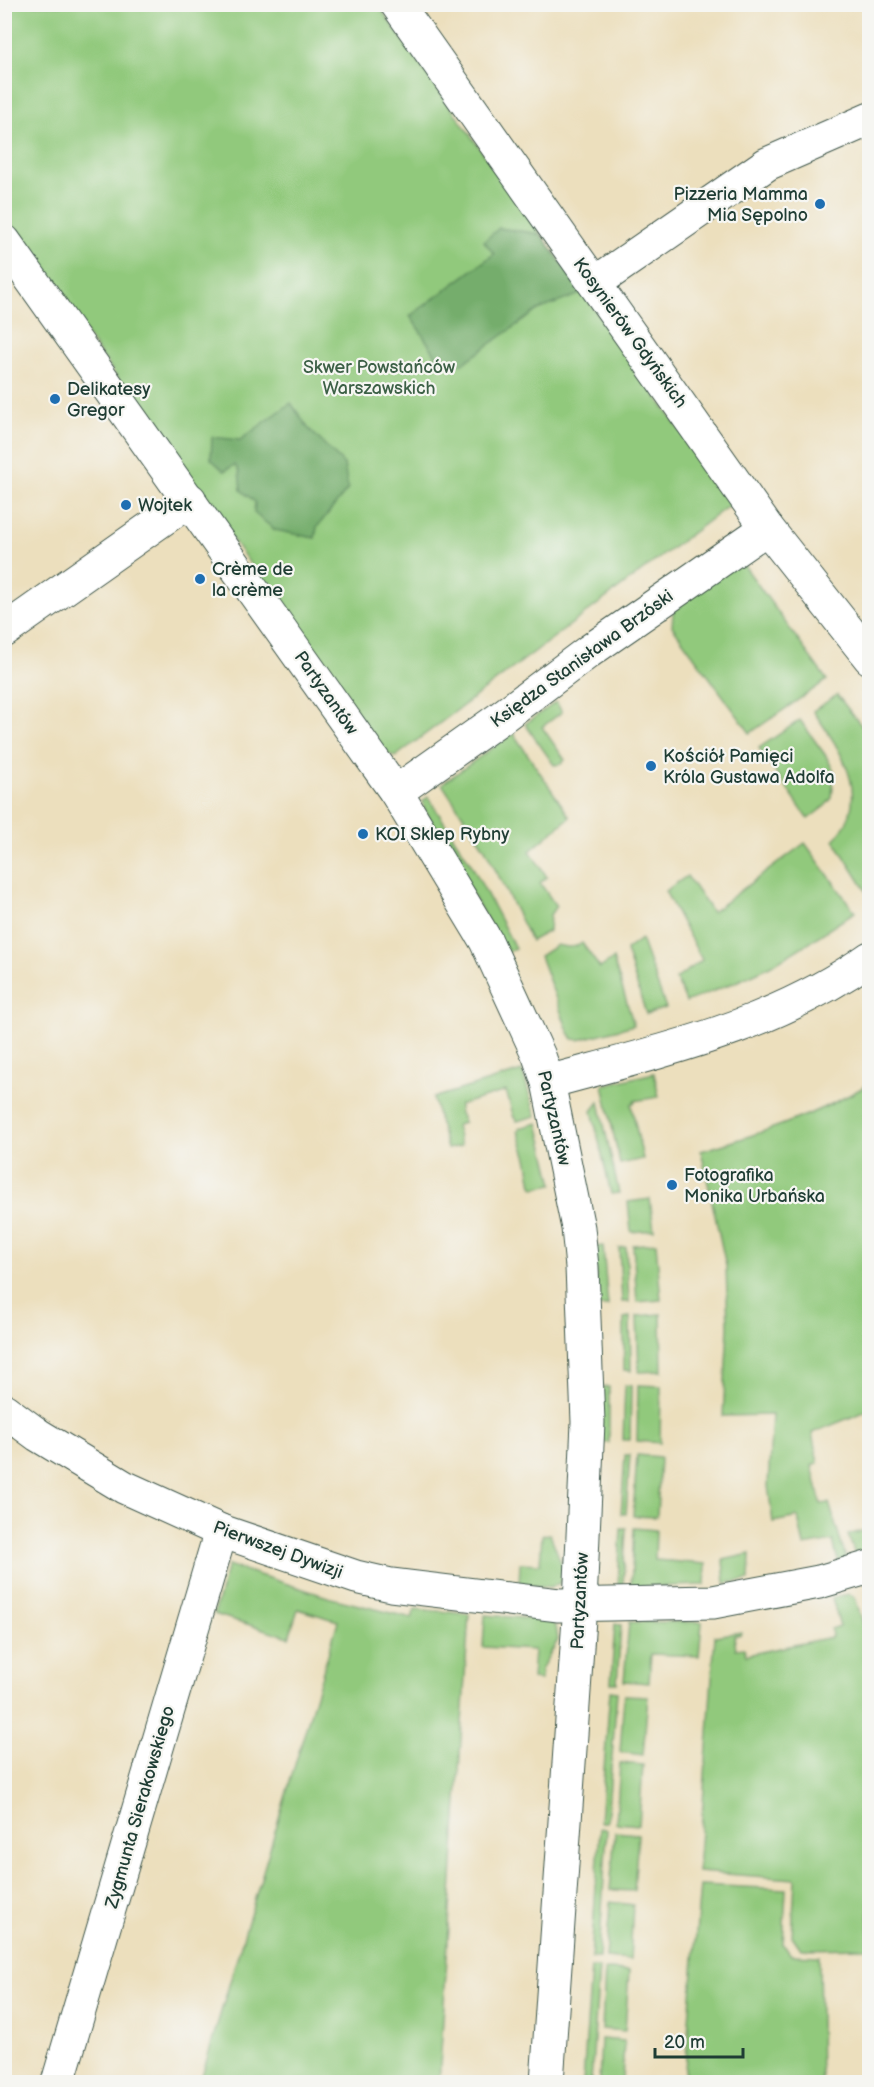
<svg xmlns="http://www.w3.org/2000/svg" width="874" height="2087" font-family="'Balsamiq Sans',sans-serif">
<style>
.green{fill:#91c97c;stroke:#588358;stroke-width:1.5}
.forest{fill:#74ad6c;stroke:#4a7550;stroke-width:1.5}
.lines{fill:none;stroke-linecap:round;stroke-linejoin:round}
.minor-casing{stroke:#3e5549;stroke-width:35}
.minor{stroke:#fff;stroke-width:33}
.poi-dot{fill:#1f6fb2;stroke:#f6f6f2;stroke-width:2}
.labels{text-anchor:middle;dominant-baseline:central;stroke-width:4.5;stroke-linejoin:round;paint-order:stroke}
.poi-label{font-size:18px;fill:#1f3d34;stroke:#f6f6f2;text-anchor:start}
.street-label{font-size:18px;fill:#1f3d34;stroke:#f6f6f2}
.park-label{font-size:18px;fill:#3c6046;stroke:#f6f6f2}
</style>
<rect width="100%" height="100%" fill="#f6f6f2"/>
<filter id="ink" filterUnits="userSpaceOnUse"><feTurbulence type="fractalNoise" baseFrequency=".0167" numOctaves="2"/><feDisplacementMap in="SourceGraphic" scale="12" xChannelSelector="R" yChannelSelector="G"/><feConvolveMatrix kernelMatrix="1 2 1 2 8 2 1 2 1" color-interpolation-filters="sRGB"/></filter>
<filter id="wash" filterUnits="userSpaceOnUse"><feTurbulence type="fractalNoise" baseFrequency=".008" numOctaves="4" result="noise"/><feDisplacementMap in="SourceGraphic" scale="24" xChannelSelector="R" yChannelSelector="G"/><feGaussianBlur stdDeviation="1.35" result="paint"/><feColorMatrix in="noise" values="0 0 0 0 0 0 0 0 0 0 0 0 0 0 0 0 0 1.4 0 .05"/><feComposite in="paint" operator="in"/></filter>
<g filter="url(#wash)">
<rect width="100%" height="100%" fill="#ecdfbd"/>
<g class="green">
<path d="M 4,5 L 378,5 L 732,503 L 395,757 L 384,752 L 5,220 Z"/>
<path d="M 738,557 L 827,680 L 750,733 L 672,626 L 674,601 Z"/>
<path d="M 837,695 L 869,735 L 869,896 L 834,840 C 874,798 841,750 813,711 Z"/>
<path d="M 556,702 L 562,712 L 542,727 L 565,760 L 561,764 L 554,765 L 525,724 Z"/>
<path d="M 800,720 L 826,756 L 834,772 L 832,798 L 825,806 L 808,819 L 759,748 Z"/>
<path d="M 513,733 L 570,817 L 530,851 L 547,877 L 540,883 L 556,906 L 550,915 L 549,931 L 531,941 L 485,849 L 442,784 Z"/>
<path d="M 428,797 L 471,864 L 515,948 L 506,954 L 424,808 L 423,801 Z"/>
<path d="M 805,843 L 855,912 C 826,931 798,951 768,967 C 741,981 713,991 686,1002 L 676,979 L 702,960 L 665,891 L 687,876 L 712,912 Z"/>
<path d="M 641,939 L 666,1008 L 646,1014 L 626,950 Z"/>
<path d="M 582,943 L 600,968 L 613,959 L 634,1025 L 579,1040 L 573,1039 L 568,1031 L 540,956 L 557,945 C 566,947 574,949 582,943 Z"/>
<path d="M 522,1071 L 536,1116 L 517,1121 L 516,1118 L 514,1118 L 506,1091 L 459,1105 L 459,1111 L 464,1122 L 456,1126 L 461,1146 L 447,1149 L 433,1098 Z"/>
<path d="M 654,1073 L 659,1097 L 634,1101 L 634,1103 L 631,1104 L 643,1159 L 620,1164 L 603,1085 Z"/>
<path d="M 869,1084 L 869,1410 L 812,1433 L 818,1463 L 812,1466 L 821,1504 L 829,1503 L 846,1558 L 838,1561 L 833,1541 L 804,1546 L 798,1517 L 773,1522 L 768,1486 L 772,1415 L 723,1416 L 728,1327 L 726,1266 L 701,1151 C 759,1134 817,1115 869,1084 Z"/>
<path d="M 599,1102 L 619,1193 L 611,1194 L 592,1111 Z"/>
<path d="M 538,1123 L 553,1184 L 534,1188 L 532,1185 L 527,1158 L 518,1131 L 520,1130 L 519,1128 Z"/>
<path d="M 650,1199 L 654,1230 L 631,1232 L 628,1202 Z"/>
<path d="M 656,1243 L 661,1300 L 637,1302 L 633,1245 Z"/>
<path d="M 603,1246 L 608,1306 L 598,1306 L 594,1247 Z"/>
<path d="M 626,1247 L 629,1302 L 622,1302 L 619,1248 Z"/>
<path d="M 661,1314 L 662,1371 L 639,1372 L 637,1316 Z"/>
<path d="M 630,1317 L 631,1371 L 624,1370 L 624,1318 Z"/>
<path d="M 625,1385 L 631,1386 L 630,1440 L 623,1440 Z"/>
<path d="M 638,1385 L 661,1386 L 660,1443 L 637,1441 Z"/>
<path d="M 603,1387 L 609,1387 L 609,1443 L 600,1442 Z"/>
<path d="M 625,1455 L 630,1455 L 626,1514 L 621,1514 Z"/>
<path d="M 637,1455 L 660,1457 L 657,1516 L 655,1517 L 633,1516 Z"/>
<path d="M 621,1528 L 626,1528 L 623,1585 L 618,1585 Z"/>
<path d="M 634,1528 L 656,1530 L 655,1560 L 706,1564 L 705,1585 L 631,1587 Z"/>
<path d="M 869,1529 L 869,1549 L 855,1555 L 848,1535 Z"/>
<path d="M 550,1534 L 563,1567 L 560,1583 L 551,1587 L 519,1584 L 520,1563 L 540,1564 L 542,1535 Z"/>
<path d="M 750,1554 L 749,1580 L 725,1583 L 723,1560 Z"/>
<path d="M 228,1565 L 331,1598 L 412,1618 L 415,1609 L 469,1614 L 439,2082 L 200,2082 L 338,1621 L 298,1609 L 289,1637 L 214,1614 Z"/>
<path d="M 849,1594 L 855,1597 L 870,1647 L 869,1948 L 801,1949 L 792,1936 L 795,1879 L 698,1872 L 715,1636 L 741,1632 L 741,1634 L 734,1636 L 736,1649 L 744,1648 L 746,1655 L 832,1637 L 831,1629 L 840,1626 L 832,1598 Z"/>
<path d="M 485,1615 L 548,1620 L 556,1626 L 558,1640 L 541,1669 L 541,1680 L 532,1679 L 534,1650 L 483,1647 Z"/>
<path d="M 629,1622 L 702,1622 L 699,1656 L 651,1654 L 649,1683 L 624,1681 Z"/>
<path d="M 615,1624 L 621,1625 L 617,1683 L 611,1683 Z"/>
<path d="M 610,1691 L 617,1692 L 607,1822 L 600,1822 Z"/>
<path d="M 624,1695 L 648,1696 L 643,1755 L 620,1752 Z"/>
<path d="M 620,1763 L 643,1765 L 639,1825 L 616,1823 Z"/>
<path d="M 600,1828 L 607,1829 L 599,1958 L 591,1958 Z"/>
<path d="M 615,1832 L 638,1834 L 634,1891 L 610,1890 Z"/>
<path d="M 700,1885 L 786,1889 L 783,1944 L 791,1955 L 819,1956 L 821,2082 L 684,2082 Z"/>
<path d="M 610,1902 L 633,1905 L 630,1960 L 606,1958 Z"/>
<path d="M 591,1968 L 599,1968 L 591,2082 L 583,2082 Z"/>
<path d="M 605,1970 L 629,1971 L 625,2031 L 602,2029 Z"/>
<path d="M 601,2039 L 624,2041 L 622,2082 L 599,2082 Z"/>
</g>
<g class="forest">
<path d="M 499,228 L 541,234 L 583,293 L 538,310 L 462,364 L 439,360 L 410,316 L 494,254 L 484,241 Z"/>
<path d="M 291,403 L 308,428 L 344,464 L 348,489 L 317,527 L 315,538 L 275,530 L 254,513 L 255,502 L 241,490 L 239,472 L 235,465 L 224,471 L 211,459 L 212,437 L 240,440 Z"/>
</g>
</g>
<g filter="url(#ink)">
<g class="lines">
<g class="minor-casing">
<g id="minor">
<path d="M 397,4 L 767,528 L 870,658"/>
<path d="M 4,241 L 396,792 L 486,941 L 539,1056 L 548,1082 L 578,1228 L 582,1267 L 588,1422 L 580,1604 L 547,2082"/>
<path d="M 595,283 L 767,164 L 870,119"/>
<path d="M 4,631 L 190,500"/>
<path d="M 396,792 L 499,719 L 588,652 L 767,528"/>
<path d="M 548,1082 C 661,1051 773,1027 870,958"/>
<path d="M 4,1410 L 38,1435 L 124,1487 L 221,1531 L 356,1577 L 391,1585 L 559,1605 L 713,1602 L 819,1582 L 870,1567"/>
<path d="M 58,2082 L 221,1531"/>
</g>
</g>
<use href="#minor" class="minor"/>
</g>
</g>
<g class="poi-dot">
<circle cx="820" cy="204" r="6"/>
<circle cx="55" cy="399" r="6"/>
<circle cx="126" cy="505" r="6"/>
<circle cx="200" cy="579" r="6"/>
<circle cx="651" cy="766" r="6"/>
<circle cx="363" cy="834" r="6"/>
<circle cx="672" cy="1185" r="6"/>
</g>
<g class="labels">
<g class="poi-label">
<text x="808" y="194" text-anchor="end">Pizzeria Mamma<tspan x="808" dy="21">Mia Sępolno</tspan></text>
<text x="67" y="389">Delikatesy<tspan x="67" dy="21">Gregor</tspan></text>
<text x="138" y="505">Wojtek</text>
<text x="212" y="569">Crème de<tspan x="212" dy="21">la crème</tspan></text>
<text x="663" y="756">Kościół Pamięci<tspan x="663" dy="21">Króla Gustawa Adolfa</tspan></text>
<text x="375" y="834">KOI Sklep Rybny</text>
<text x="684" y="1175">Fotografika<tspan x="684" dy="21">Monika Urbańska</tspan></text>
</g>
<g class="street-label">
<text transform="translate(630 333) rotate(54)">Kosynierów Gdyńskich</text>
<text transform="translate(582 659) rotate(-36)">Księdza Stanisława Brzóski</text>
<text transform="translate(326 693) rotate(55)">Partyzantów</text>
<text transform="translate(554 1118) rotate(77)">Partyzantów</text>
<text transform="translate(278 1550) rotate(20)">Pierwszej Dywizji</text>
<text transform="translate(580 1601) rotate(-87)">Partyzantów</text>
<text transform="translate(140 1807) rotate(-74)">Zygmunta Sierakowskiego</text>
</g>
<g class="park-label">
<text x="379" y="367">Skwer Powstańców<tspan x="379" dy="21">Warszawskich</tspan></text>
</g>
</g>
<rect width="874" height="2087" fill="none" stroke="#f6f6f2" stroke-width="24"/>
<path d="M655 2048v9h88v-9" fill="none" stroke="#1f3d34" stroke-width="3"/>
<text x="664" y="2048" font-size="18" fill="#1f3d34" stroke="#f6f6f2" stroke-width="4.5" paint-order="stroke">20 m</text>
</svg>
